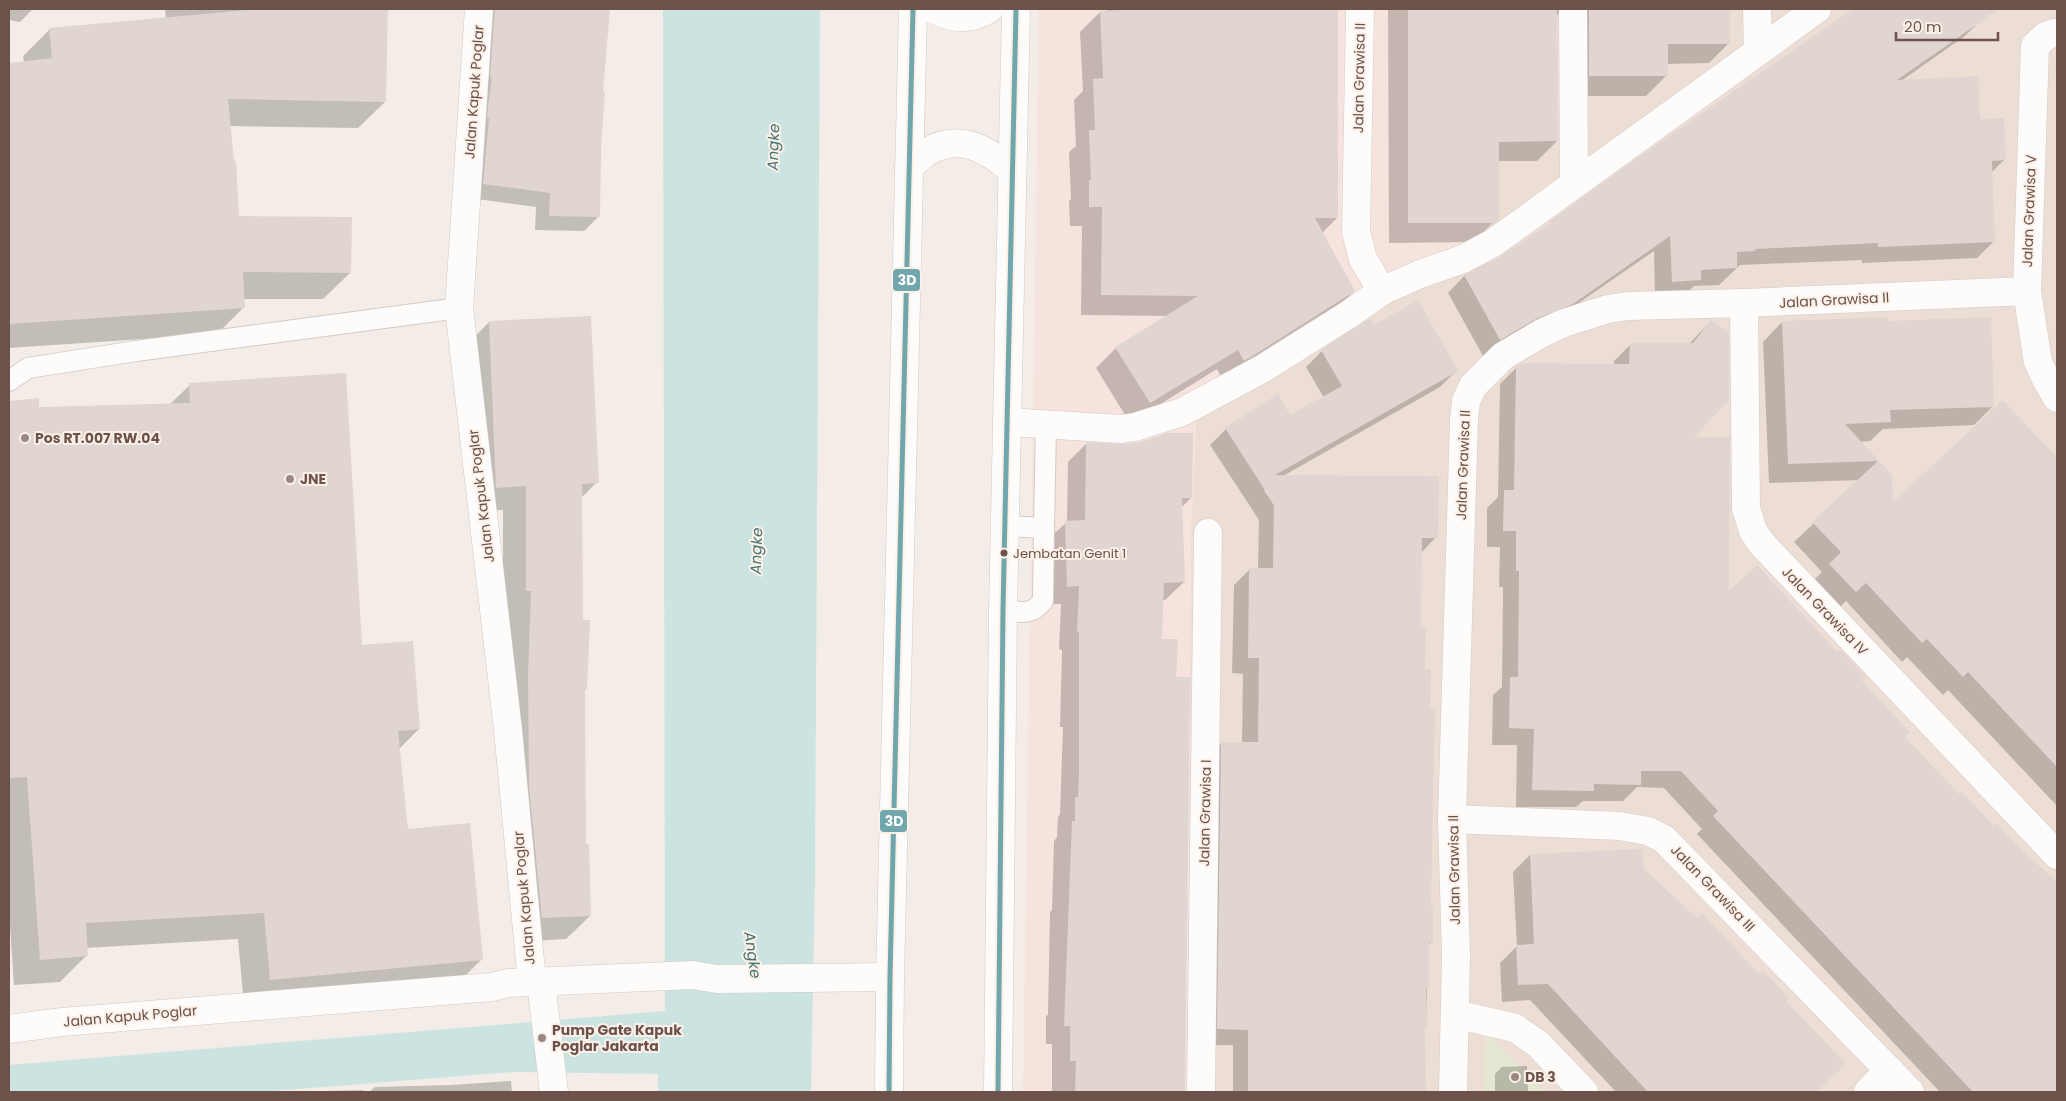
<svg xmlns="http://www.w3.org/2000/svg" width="2066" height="1101" font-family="Poppins,sans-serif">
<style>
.residential{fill:#edded5}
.commercial{fill:#f6e3de}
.green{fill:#e4e8d3}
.water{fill:#cbe4e1}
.shadow{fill:#0003;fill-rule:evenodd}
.building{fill:#e0d5d0}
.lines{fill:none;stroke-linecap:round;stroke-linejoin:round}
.lane-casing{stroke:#d3cac6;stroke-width:22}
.street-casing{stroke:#d3cac6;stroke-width:29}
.secondary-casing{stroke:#d2c8c4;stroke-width:29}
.lane{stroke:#fdfcfb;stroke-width:20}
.street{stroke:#fdfcfb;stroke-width:28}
.secondary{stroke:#fdfcfb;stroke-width:28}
.bus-1-casing{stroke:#fcf1e8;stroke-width:9}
.bus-1{stroke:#71a7ac;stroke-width:5}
.poi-dot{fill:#9c8882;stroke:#fcf1e8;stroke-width:2}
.bus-dot{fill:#6d524c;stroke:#fcf1e8;stroke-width:2}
.labels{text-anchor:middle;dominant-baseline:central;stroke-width:4;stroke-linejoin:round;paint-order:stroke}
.bus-label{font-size:13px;fill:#6d524c;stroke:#fcf1e8;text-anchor:start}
.street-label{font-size:14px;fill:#6d524c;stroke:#fcf1e8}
.poi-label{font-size:14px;font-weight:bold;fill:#6d524c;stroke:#fcf1e8;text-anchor:start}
.water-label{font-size:15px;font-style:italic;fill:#427272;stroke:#fcf1e8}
.line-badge{stroke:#fcf1e8;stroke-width:2}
.badge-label{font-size:14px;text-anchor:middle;font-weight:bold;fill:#fff}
</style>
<rect width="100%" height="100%" fill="#f4ede7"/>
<path class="residential" d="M 1039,9 L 2057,9 L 2057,1092 L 1187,1092 L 1191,527 L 1197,402 Z"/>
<path class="commercial" d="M 1039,9 L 1495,9 L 1492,230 L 1197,402 L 1191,527 L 1187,1092 L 1023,1092 Z"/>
<path class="green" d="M 1486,1033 L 1545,1092 L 1484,1092 Z"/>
<path class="water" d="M 663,9 L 820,9 L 815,878 L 811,1092 L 658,1092 L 658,1074 L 513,1072 L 261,1092 L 9,1092 L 9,1065 L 665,1011 Z"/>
<g class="shadow">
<path d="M 9,9 L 33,9 L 20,22 L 9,20 Z"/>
<path d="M 165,9 L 387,9 L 385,102 L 358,128 L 229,126 L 238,217 L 350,273 L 323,299 L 243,299 L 244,307 L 217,334 L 9,348 L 9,64 L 24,62 L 23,56 L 50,29 L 166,19 Z"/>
<path d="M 482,9 L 609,9 L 602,93 L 599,216 L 584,231 L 535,230 L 536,207 L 469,198 Z"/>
<path d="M 1107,9 L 1337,9 L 1337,218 L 1322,233 L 1354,291 L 1334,311 L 1223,380 L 1217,369 L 1130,423 L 1096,368 L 1116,348 L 1169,316 L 1081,315 L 1082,226 L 1070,226 L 1069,201 L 1071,199 L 1069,152 L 1076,146 L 1074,100 L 1083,91 L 1080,32 L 1100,12 L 1107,12 Z"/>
<path d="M 1388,9 L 1729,9 L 1729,43 L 1709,63 L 1666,64 L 1666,76 L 1646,96 L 1569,96 L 1561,16 L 1556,14 L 1557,141 L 1537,161 L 1497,161 L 1497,219 L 1473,242 L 1389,243 Z"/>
<path d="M 1856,9 L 1975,9 L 1982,19 L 1965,36 L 1901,81 L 1978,121 L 2004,160 L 1991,173 L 1994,241 L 1977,258 L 1862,263 L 1862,260 L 1740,265 L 1719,285 L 1694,286 L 1683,297 L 1655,298 L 1654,251 L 1554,320 L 1517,335 L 1483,356 L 1448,293 L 1464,276 L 1501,258 L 1543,230 L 1631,164 Z"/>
<path d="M 1711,321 L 1692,438 L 1727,594 L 1860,681 L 1904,737 L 1959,796 L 2057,885 L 2057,1092 L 1940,1092 L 1697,834 L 1702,829 L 1664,788 L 1637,787 L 1623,801 L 1583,801 L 1576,807 L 1516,807 L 1517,745 L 1492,745 L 1493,695 L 1502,687 L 1503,587 L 1499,587 L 1500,547 L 1487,547 L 1487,508 L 1498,497 L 1500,384 L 1517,367 L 1614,365 L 1614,361 L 1631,344 L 1689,344 Z"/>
<path d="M 489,322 L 597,482 L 581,498 L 581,621 L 586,689 L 584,691 L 585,846 L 590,916 L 566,939 L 518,942 L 503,614 L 503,510 L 473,511 L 466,346 Z"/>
<path d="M 1782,322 L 1886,322 L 1993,406 L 1974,425 L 1883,429 L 1870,441 L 1859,442 L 1891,476 L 1892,505 L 2003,402 L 2057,458 L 2057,806 L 1948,690 L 1943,695 L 1907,657 L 1902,662 L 1846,601 L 1836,611 L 1810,584 L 1822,572 L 1794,542 L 1860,480 L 1769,483 L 1763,342 Z"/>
<path d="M 1374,327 L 1456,371 L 1440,387 L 1283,476 L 1436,537 L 1421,553 L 1420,628 L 1424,670 L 1432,942 L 1428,946 L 1426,1027 L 1423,1030 L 1425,1091 L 1423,1092 L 1233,1092 L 1233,1045 L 1202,1045 L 1206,759 L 1222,743 L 1242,743 L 1243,674 L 1232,673 L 1234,585 L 1250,569 L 1258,569 L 1259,520 L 1210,445 L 1226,429 L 1290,417 L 1324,398 L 1306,367 L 1322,351 ZM 1264,490 L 1267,490 L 1277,510 Z"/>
<path d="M 190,385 L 361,647 L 419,729 L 398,750 L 406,830 L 481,960 L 455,986 L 244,1006 L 238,939 L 86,948 L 87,955 L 60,982 L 14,985 L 9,912 L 9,402 L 38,400 L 38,408 L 169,405 Z"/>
<path d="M 1086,444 L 1191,498 L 1181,508 L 1184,582 L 1165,600 L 1162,600 L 1160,640 L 1174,678 L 1189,678 L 1184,1092 L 1052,1092 L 1052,1044 L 1046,1044 L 1046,1016 L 1048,1015 L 1050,912 L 1052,910 L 1054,841 L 1057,837 L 1058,817 L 1060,814 L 1063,727 L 1060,727 L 1062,650 L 1059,649 L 1061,604 L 1050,604 L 1047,540 L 1067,522 L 1068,462 Z"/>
<path d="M 1530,855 L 1643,869 L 1784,1001 L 1828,1081 L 1815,1092 L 1616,1092 L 1530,1000 L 1502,1002 L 1500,963 L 1517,946 L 1513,872 Z"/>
<path d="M 1527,1066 L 1528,1092 L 1495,1092 L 1495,1074 L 1502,1067 Z"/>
<path d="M 511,1081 L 512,1092 L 369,1092 L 375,1087 L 451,1085 Z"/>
<path d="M 363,1090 L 363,1092 L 286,1092 L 287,1092 Z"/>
</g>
<g class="building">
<path d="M 259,9 L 388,9 L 386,102 L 228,99 L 234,161 L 236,161 L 239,216 L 352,217 L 351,273 L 243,272 L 245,308 L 9,324 L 9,63 L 52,58 L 49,28 Z"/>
<path d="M 495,9 L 610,9 L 603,91 L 605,92 L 601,148 L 600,217 L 549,216 L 550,193 L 483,184 L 489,118 L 487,118 L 488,107 L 492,77 L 490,77 Z"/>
<path d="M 1143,9 L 1338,9 L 1338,218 L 1315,218 L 1355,291 L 1254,355 L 1244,361 L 1238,350 L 1150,403 L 1115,347 L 1198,296 L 1101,295 L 1102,207 L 1089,207 L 1089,180 L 1091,180 L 1089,130 L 1095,130 L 1093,79 L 1103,78 L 1100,11 Z"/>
<path d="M 1408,9 L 1557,9 L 1558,141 L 1499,142 L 1499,220 L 1495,223 L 1408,223 Z"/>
<path d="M 1589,9 L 1730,9 L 1730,44 L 1668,44 L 1668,76 L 1589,76 Z"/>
<path d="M 1853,9 L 1999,9 L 1897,80 L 1978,76 L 1980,119 L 2004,118 L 2006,160 L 1992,161 L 1995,242 L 1878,247 L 1878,243 L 1755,249 L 1756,251 L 1737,252 L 1737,268 L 1701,270 L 1701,280 L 1672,282 L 1670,236 L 1573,304 L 1536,319 L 1500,340 L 1464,275 L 1500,257 L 1552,222 L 1549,222 L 1630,163 Z"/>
<path d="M 1418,300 L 1458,371 L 1275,475 L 1439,476 L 1438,538 L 1422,538 L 1421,627 L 1426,627 L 1425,669 L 1431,669 L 1430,709 L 1435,709 L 1431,906 L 1433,906 L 1433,943 L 1429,943 L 1429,988 L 1426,988 L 1427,1028 L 1425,1028 L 1426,1091 L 1248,1092 L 1248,1030 L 1217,1029 L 1221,742 L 1258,742 L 1259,658 L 1248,658 L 1249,568 L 1273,568 L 1274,504 L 1225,428 L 1278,394 L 1290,415 L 1342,386 L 1321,350 L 1370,318 L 1374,325 Z"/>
<path d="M 591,316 L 599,483 L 582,484 L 583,620 L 590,620 L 587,689 L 585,689 L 586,844 L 589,844 L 591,916 L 542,918 L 529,787 L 528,675 L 531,591 L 526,591 L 526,486 L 496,488 L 489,321 Z"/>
<path d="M 1887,317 L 1887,321 L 1991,317 L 1994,407 L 1890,410 L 1891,422 L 1845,424 L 1892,475 L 1893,502 L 2003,400 L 2057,458 L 2057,767 L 1968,672 L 1963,677 L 1927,639 L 1922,643 L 1866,583 L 1856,592 L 1829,564 L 1841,552 L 1812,522 L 1878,461 L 1788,464 L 1782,321 Z"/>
<path d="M 1711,320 L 1729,333 L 1729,400 L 1694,437 L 1730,437 L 1729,591 L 1757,565 L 1837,652 L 1840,649 L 1866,677 L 1862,681 L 1910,733 L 1905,737 L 1959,794 L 1962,792 L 1993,825 L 1996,823 L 2025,853 L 2057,882 L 2057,1092 L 1973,1092 L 1713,816 L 1718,811 L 1681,771 L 1641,771 L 1641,785 L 1594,784 L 1594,791 L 1532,790 L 1534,729 L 1509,728 L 1510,677 L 1518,677 L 1519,571 L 1516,571 L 1516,531 L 1503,531 L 1504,490 L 1514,490 L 1516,366 L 1523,363 L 1629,364 L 1630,343 L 1693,343 Z"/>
<path d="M 346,373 L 362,645 L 413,641 L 420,729 L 398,731 L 408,829 L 470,823 L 483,960 L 270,980 L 264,913 L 86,923 L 88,956 L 40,960 L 27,777 L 9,778 L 9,401 L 39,398 L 39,407 L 190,403 L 189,383 Z"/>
<path d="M 1168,433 L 1193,433 L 1192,498 L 1182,498 L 1185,582 L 1164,583 L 1162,639 L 1178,639 L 1176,677 L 1190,677 L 1185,1092 L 1075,1092 L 1076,1061 L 1070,1061 L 1070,1026 L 1064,1026 L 1072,821 L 1075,821 L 1075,797 L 1078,797 L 1079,772 L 1079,632 L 1077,632 L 1079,586 L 1067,587 L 1065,521 L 1085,520 L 1086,442 L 1123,444 L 1140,442 Z"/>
<path d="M 1643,849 L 1644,869 L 1697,918 L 1702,913 L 1759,974 L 1763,970 L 1789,998 L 1786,1001 L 1846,1064 L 1816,1092 L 1648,1092 L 1548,984 L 1518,985 L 1516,945 L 1534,944 L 1530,854 Z"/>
</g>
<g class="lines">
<g class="lane-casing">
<g id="lane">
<path d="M 9,381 L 28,368 L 136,351 L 459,308"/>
<path d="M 1004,526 L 1044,528 L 1046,424"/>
<path d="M 1003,610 C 1021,612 1031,616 1043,601 L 1044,528"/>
</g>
</g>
<g class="street-casing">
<g id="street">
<path d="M 1360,9 L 1356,232 L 1363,259 L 1382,291"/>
<path d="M 1573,9 L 1574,184"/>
<path d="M 1757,9 L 1758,50"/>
<path d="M 2057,33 C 2048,32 2041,40 2035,46 L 2027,291 L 2038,362 L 2047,381 L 2057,398"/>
<path d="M 1744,303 L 1746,508 L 1753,531 L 1762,544 L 2057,855"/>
<path d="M 1007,422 L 1121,429 L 1135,427 L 1182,412 L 1262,369 L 1348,315 L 1382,291 L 1420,274 L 1463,259 L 1493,243 L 1817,9"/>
<path d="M 1452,819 L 1620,826 L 1648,831 L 1664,839 L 1910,1092"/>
<path d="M 1455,1014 L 1515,1028 L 1538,1044 L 1584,1092"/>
<path d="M 1201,1092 L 1208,533"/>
<path d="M 1453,1092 L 1456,956 L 1452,819 L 1464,420 L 1466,401 L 1473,386 L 1503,356 L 1542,333 L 1564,323 L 1608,309 L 1628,306 L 1744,303 L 2027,291"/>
<path d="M 1868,1092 L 1889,1070"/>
</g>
</g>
<g class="secondary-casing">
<g id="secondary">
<path d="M 479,9 L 459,308 L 508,730 L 532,982"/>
<path d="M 933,9 C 952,19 970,21 989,9"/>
<path d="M 909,168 C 914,163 920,156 927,152 C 959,132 988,149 1012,171"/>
<path d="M 541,982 L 554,1092"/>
<path d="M 9,1029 L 62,1022 L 492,987 L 508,983 L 692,975 L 717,979 L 890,977"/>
<path d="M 889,1092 L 890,977 L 913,9"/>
<path d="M 998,1092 L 1003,610 L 1016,9"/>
</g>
</g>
<use href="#lane" class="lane"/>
<use href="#street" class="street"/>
<use href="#secondary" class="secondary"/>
<g class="bus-1-casing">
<g id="bus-1">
<path d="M 889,1092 L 890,977 L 913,9"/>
<path d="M 998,1092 L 1003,610 L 1016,9"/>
</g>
</g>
<use href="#bus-1" class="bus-1"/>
</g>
<g class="poi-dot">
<circle cx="25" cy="438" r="5"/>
<circle cx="290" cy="479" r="5"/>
<circle cx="542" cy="1038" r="5"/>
<circle cx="1515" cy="1077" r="5"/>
</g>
<circle class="bus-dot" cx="1004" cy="553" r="4.5"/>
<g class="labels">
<g class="bus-label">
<text x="1013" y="553">Jembatan Genit 1</text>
</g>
<g class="street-label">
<text transform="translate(1359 78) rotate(-89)">Jalan Grawisa II</text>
<text transform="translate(474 92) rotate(-86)">Jalan Kapuk Poglar</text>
<text transform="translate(2029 211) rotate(-88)">Jalan Grawisa V</text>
<text transform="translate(1834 300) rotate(-3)">Jalan Grawisa II</text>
<text transform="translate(1463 465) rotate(-88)">Jalan Grawisa II</text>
<text transform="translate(481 496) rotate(-97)">Jalan Kapuk Poglar</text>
<text transform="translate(1825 611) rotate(46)">Jalan Grawisa IV</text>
<text transform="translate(1205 813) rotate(-89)">Jalan Grawisa I</text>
<text transform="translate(1454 870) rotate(-91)">Jalan Grawisa II</text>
<text transform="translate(1713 888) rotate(46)">Jalan Grawisa III</text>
<text transform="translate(524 898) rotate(-95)">Jalan Kapuk Poglar</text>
<text transform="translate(130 1016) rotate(-5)">Jalan Kapuk Poglar</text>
</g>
<g class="poi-label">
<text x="35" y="438">Pos RT.007 RW.04</text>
<text x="300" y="479">JNE</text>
<text x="552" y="1030">Pump Gate Kapuk<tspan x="552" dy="16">Poglar Jakarta</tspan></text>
<text x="1525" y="1077">DB 3</text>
</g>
<g class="water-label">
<text transform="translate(773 147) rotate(-88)">Angke</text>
<text transform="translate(756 551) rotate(-88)">Angke</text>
<text transform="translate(753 955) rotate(82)">Angke</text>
</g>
</g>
<g class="line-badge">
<rect x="892" y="268" width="29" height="24" rx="5" fill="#71a7ac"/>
<rect x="879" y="809" width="29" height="24" rx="5" fill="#71a7ac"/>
</g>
<g class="badge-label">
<text x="907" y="285">3D</text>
<text x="894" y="826">3D</text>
</g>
<rect width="2066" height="1101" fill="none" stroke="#6d524c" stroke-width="20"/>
<path d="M1896 32v8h102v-8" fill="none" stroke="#6d524c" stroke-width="2.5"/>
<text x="1904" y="32" font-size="15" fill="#6d524c" stroke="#fcf1e8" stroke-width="4" paint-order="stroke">20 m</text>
</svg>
